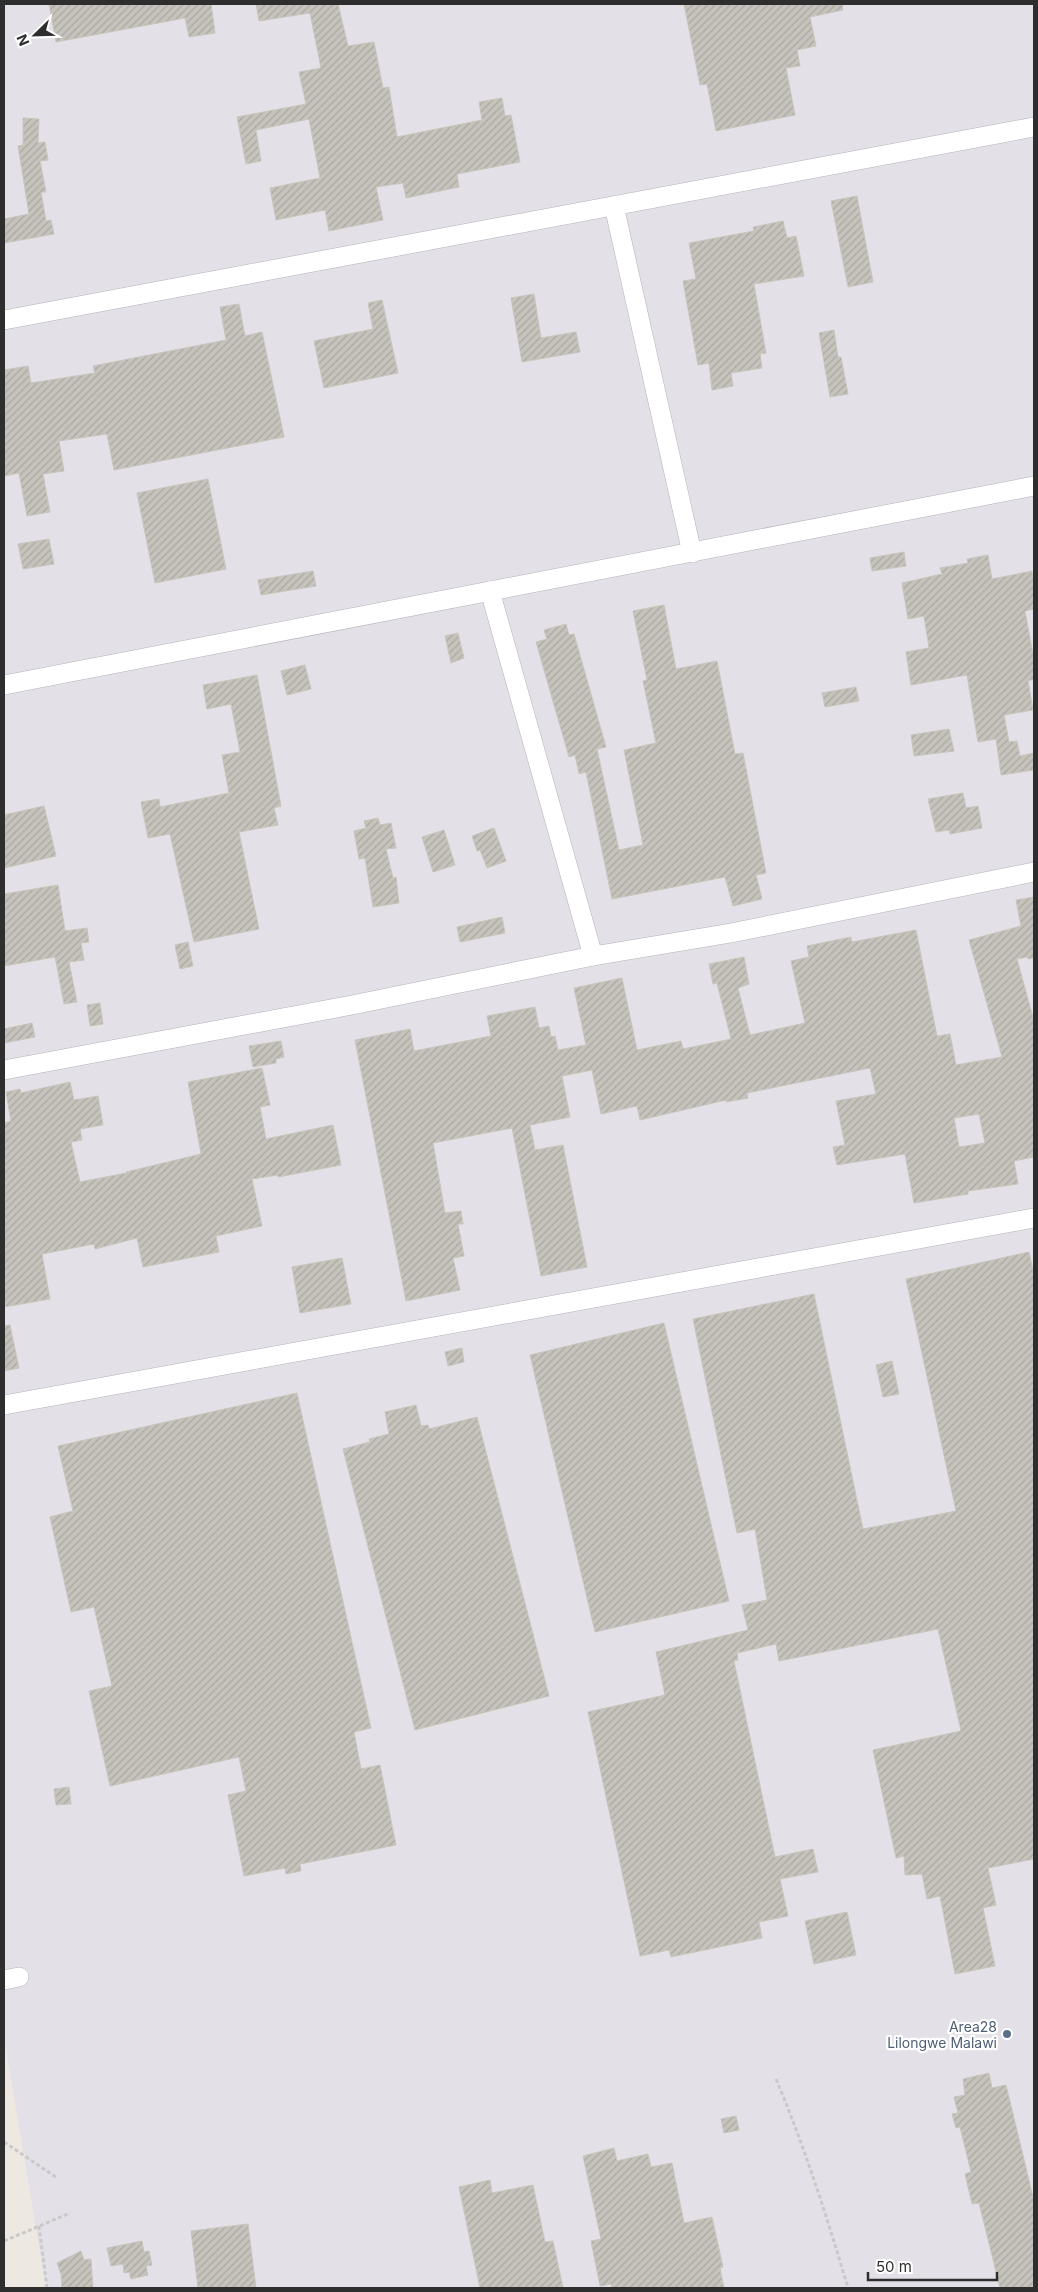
<svg xmlns="http://www.w3.org/2000/svg" width="1038" height="2292" font-family="Inter,sans-serif">
<style>
.industrial{fill:#e3e1e7}
.building{fill:url(#building-hatch);stroke:#c9c5bc;fill-rule:evenodd}
.lines{fill:none;stroke-linecap:round;stroke-linejoin:round}
.street-casing{stroke:#b2b3bc;stroke-width:20}
.path{stroke:#c9c9c9;stroke-width:3;stroke-dasharray:4 2.5;stroke-linecap:butt}
.street{stroke:#fff;stroke-width:19}
.service-dot{fill:#5c6f8a;stroke:#fff;stroke-width:2}
.labels{text-anchor:middle;dominant-baseline:central;stroke-width:4.5;stroke-linejoin:round;paint-order:stroke}
.service-label{font-size:14px;fill:#4e5e75;stroke:#fff;text-anchor:end}
</style>
<defs>
<pattern id="building-hatch" width="6" height="6" patternUnits="userSpaceOnUse" patternTransform="scale(1.25)"><rect width="6" height="6" fill="#c6c3bd"/><path d="M-1 1l2-2M0 6l6-6M5 7l2-2" fill="none" stroke="#aaa8a3"/></pattern>
</defs>
<rect width="100%" height="100%" fill="#ede9e2"/>
<path class="industrial" d="M 4,4 L 1034,4 L 1034,2288 L 46,2288 L 4,2038 Z"/>
<g class="building">
<path d="M 49,4 L 211,4 L 215,33 L 189,37 L 185,18 L 56,42 Z"/>
<path d="M 256,4 L 338,4 L 348,46 L 374,42 L 383,88 L 389,87 L 397,137 L 482,120 L 479,102 L 502,98 L 505,116 L 511,115 L 520,162 L 457,174 L 459,187 L 406,198 L 403,183 L 376,187 L 383,220 L 329,231 L 325,210 L 276,220 L 270,188 L 320,178 L 309,119 L 256,130 L 261,161 L 246,164 L 237,117 L 306,104 L 299,72 L 321,68 L 310,13 L 259,21 Z"/>
<path d="M 684,4 L 842,4 L 843,10 L 810,17 L 816,46 L 797,50 L 800,66 L 786,68 L 795,115 L 716,131 L 707,84 L 700,85 Z"/>
<path d="M 23,118 L 39,119 L 38,143 L 45,142 L 48,160 L 40,161 L 46,192 L 41,192 L 46,221 L 51,220 L 54,234 L 4,243 L 4,219 L 29,214 L 18,146 L 23,145 Z"/>
<path d="M 857,196 L 873,282 L 848,287 L 831,201 Z"/>
<path d="M 783,221 L 787,238 L 796,236 L 804,276 L 754,284 L 766,353 L 760,354 L 762,368 L 731,373 L 733,386 L 712,390 L 709,363 L 698,365 L 683,281 L 696,279 L 689,243 L 754,231 L 753,227 Z"/>
<path d="M 534,294 L 541,338 L 576,332 L 580,352 L 522,362 L 511,298 Z"/>
<path d="M 382,300 L 398,373 L 324,388 L 314,341 L 373,329 L 368,303 Z"/>
<path d="M 239,304 L 245,336 L 262,332 L 284,437 L 114,470 L 107,434 L 59,441 L 64,471 L 43,474 L 50,512 L 27,516 L 19,473 L 4,476 L 4,370 L 28,366 L 31,383 L 95,373 L 93,366 L 226,340 L 220,307 Z"/>
<path d="M 834,330 L 838,357 L 841,357 L 848,394 L 830,397 L 819,333 Z"/>
<path d="M 208,479 L 226,569 L 155,583 L 137,493 Z"/>
<path d="M 49,539 L 54,564 L 23,569 L 18,544 Z"/>
<path d="M 904,552 L 906,566 L 872,571 L 870,558 Z"/>
<path d="M 988,555 L 992,579 L 1032,571 L 1034,584 L 1034,609 L 1025,611 L 1034,660 L 1034,679 L 1028,681 L 1033,710 L 1004,715 L 1009,742 L 1017,741 L 1020,756 L 1034,753 L 1034,770 L 1001,775 L 996,739 L 978,742 L 967,675 L 911,685 L 906,652 L 929,648 L 924,616 L 908,619 L 902,583 L 942,574 L 940,568 L 968,563 L 967,559 Z"/>
<path d="M 313,571 L 316,586 L 261,595 L 258,580 Z"/>
<path d="M 664,605 L 676,669 L 717,661 L 735,754 L 743,753 L 766,873 L 756,875 L 762,899 L 733,906 L 725,877 L 612,899 L 586,772 L 579,774 L 575,755 L 569,757 L 536,642 L 547,639 L 544,630 L 566,624 L 569,635 L 574,634 L 606,747 L 597,749 L 619,850 L 643,845 L 624,750 L 656,743 L 643,681 L 647,680 L 633,611 Z"/>
<path d="M 458,633 L 464,658 L 451,663 L 445,636 Z"/>
<path d="M 305,665 L 311,689 L 287,695 L 281,671 Z"/>
<path d="M 257,675 L 281,806 L 274,808 L 278,825 L 239,832 L 259,929 L 194,942 L 170,834 L 148,838 L 141,802 L 159,799 L 160,807 L 229,793 L 222,755 L 240,752 L 231,704 L 207,709 L 203,685 Z"/>
<path d="M 856,687 L 859,701 L 825,707 L 822,693 Z"/>
<path d="M 949,729 L 954,751 L 914,756 L 911,735 Z"/>
<path d="M 963,793 L 966,808 L 978,806 L 982,828 L 950,834 L 949,830 L 936,832 L 928,799 Z"/>
<path d="M 44,806 L 56,856 L 4,868 L 4,815 Z"/>
<path d="M 378,818 L 380,825 L 391,823 L 396,848 L 386,849 L 393,878 L 396,877 L 399,903 L 373,907 L 365,858 L 359,859 L 354,831 L 366,828 L 364,821 Z"/>
<path d="M 494,828 L 506,861 L 487,868 L 480,850 L 477,851 L 472,836 Z"/>
<path d="M 444,830 L 455,865 L 433,872 L 422,837 Z"/>
<path d="M 58,885 L 65,931 L 87,928 L 89,942 L 81,943 L 84,960 L 69,962 L 77,1002 L 64,1004 L 55,957 L 4,966 L 4,894 Z"/>
<path d="M 1034,897 L 1034,958 L 1028,959 L 1027,957 L 1017,959 L 1034,1021 L 1034,1157 L 1014,1161 L 1018,1184 L 968,1191 L 968,1194 L 914,1203 L 905,1154 L 837,1165 L 833,1147 L 845,1145 L 836,1101 L 876,1094 L 870,1068 L 747,1093 L 748,1098 L 726,1102 L 726,1100 L 640,1120 L 637,1106 L 601,1114 L 592,1070 L 562,1076 L 570,1117 L 530,1125 L 535,1150 L 563,1145 L 587,1267 L 541,1276 L 512,1128 L 433,1143 L 445,1213 L 461,1211 L 463,1224 L 458,1224 L 464,1256 L 453,1258 L 460,1290 L 406,1301 L 355,1040 L 410,1029 L 414,1051 L 491,1036 L 487,1016 L 535,1007 L 539,1028 L 549,1026 L 551,1037 L 555,1036 L 558,1050 L 586,1045 L 574,988 L 622,978 L 637,1050 L 681,1041 L 683,1049 L 731,1039 L 717,983 L 713,984 L 709,964 L 744,957 L 749,984 L 738,988 L 750,1035 L 805,1023 L 791,961 L 809,957 L 807,946 L 851,937 L 852,942 L 916,930 L 937,1036 L 950,1034 L 956,1065 L 1002,1057 L 969,940 L 1021,926 L 1016,900 ZM 979,1114 L 985,1143 L 959,1147 L 954,1118 Z"/>
<path d="M 502,917 L 505,933 L 460,942 L 457,927 Z"/>
<path d="M 188,942 L 193,966 L 180,969 L 175,945 Z"/>
<path d="M 100,1003 L 103,1024 L 90,1026 L 87,1005 Z"/>
<path d="M 32,1023 L 35,1037 L 4,1043 L 4,1029 Z"/>
<path d="M 281,1041 L 284,1057 L 276,1059 L 276,1063 L 253,1067 L 249,1046 Z"/>
<path d="M 262,1068 L 270,1105 L 260,1107 L 266,1139 L 333,1125 L 341,1165 L 278,1177 L 278,1175 L 252,1179 L 262,1226 L 216,1236 L 219,1252 L 143,1267 L 137,1238 L 95,1249 L 94,1244 L 42,1254 L 50,1299 L 4,1307 L 4,1123 L 11,1121 L 6,1092 L 20,1089 L 21,1093 L 70,1082 L 74,1100 L 98,1096 L 103,1125 L 80,1129 L 82,1140 L 71,1142 L 80,1182 L 126,1173 L 126,1172 L 201,1154 L 188,1082 Z"/>
<path d="M 1029,1252 L 1034,1275 L 1034,1859 L 988,1868 L 996,1905 L 983,1908 L 995,1966 L 955,1974 L 940,1896 L 927,1899 L 922,1874 L 905,1875 L 904,1856 L 896,1858 L 873,1750 L 961,1731 L 938,1629 L 779,1661 L 776,1644 L 737,1653 L 738,1660 L 734,1661 L 775,1857 L 813,1849 L 818,1872 L 780,1879 L 788,1916 L 759,1922 L 762,1938 L 671,1957 L 669,1950 L 640,1956 L 588,1712 L 665,1695 L 656,1652 L 748,1630 L 742,1605 L 767,1600 L 755,1529 L 737,1533 L 693,1319 L 814,1294 L 863,1529 L 956,1511 L 906,1279 Z"/>
<path d="M 342,1258 L 351,1304 L 300,1313 L 292,1267 Z"/>
<path d="M 664,1323 L 729,1601 L 595,1632 L 530,1355 Z"/>
<path d="M 10,1325 L 19,1368 L 4,1371 L 4,1326 Z"/>
<path d="M 462,1348 L 464,1362 L 448,1366 L 445,1352 Z"/>
<path d="M 892,1361 L 899,1394 L 883,1397 L 876,1365 Z"/>
<path d="M 297,1393 L 371,1728 L 354,1732 L 361,1769 L 380,1765 L 396,1845 L 300,1864 L 301,1871 L 286,1874 L 285,1868 L 244,1876 L 228,1795 L 246,1791 L 239,1757 L 110,1786 L 89,1691 L 112,1686 L 94,1607 L 71,1612 L 50,1517 L 73,1511 L 58,1446 Z"/>
<path d="M 416,1405 L 421,1426 L 428,1425 L 429,1429 L 477,1417 L 549,1696 L 415,1730 L 343,1449 L 370,1442 L 369,1439 L 389,1434 L 385,1412 Z"/>
<path d="M 69,1787 L 71,1804 L 56,1805 L 54,1789 Z"/>
<path d="M 847,1912 L 856,1955 L 814,1964 L 805,1921 Z"/>
<path d="M 989,2073 L 992,2088 L 1006,2085 L 1034,2201 L 1034,2288 L 1000,2288 L 979,2203 L 972,2204 L 965,2174 L 971,2172 L 960,2127 L 956,2128 L 952,2114 L 958,2113 L 954,2097 L 965,2095 L 963,2079 Z"/>
<path d="M 736,2116 L 739,2130 L 724,2133 L 721,2119 Z"/>
<path d="M 614,2148 L 617,2161 L 648,2154 L 651,2167 L 672,2163 L 684,2223 L 712,2217 L 723,2267 L 720,2268 L 724,2288 L 612,2288 L 611,2284 L 600,2286 L 591,2241 L 601,2239 L 583,2156 Z"/>
<path d="M 490,2180 L 492,2193 L 533,2185 L 545,2242 L 553,2241 L 563,2288 L 480,2288 L 459,2187 Z"/>
<path d="M 248,2224 L 256,2288 L 198,2288 L 191,2231 Z"/>
<path d="M 142,2241 L 144,2252 L 149,2251 L 152,2265 L 146,2266 L 148,2275 L 131,2279 L 129,2272 L 124,2273 L 123,2264 L 111,2266 L 107,2248 Z"/>
<path d="M 81,2251 L 84,2260 L 91,2259 L 93,2288 L 62,2288 L 61,2274 L 57,2263 Z"/>
</g>
<g class="lines">
<g class="street-casing">
<g id="street">
<path d="M 614,206 L 692,553"/>
<path d="M 4,320 L 1034,127"/>
<path d="M 490,591 L 593,956"/>
<path d="M 4,685 L 1034,486"/>
<path d="M 4,1070 L 352,1005 L 593,956 L 731,933 L 1034,872"/>
<path d="M 4,1405 L 1034,1218"/>
<path d="M 4,1980 L 19,1977"/>
</g>
</g>
<g class="path">
<path d="M 776,2079 C 805,2148 827,2217 848,2288"/>
<path d="M 4,2142 L 56,2177"/>
<path d="M 39,2226 L 47,2288"/>
<path d="M 4,2241 L 70,2213"/>
</g>
<use href="#street" class="street"/>
</g>
<circle class="service-dot" cx="1007" cy="2034" r="5"/>
<g class="labels">
<g class="service-label">
<text x="997" y="2026">Area28<tspan x="997" dy="16">Lilongwe Malawi</tspan></text>
</g>
</g>
<rect width="1038" height="2292" fill="none" stroke="#2e2e2e" stroke-width="10"/>
<g transform="translate(35 35) rotate(247)" stroke="#ffffff" stroke-width="4" paint-order="stroke">
<path d="M0-4L9 19L0 12L-9 19Z" fill="#2e2e2e"/>
<text y="-8" font-size="14" font-weight="bold" text-anchor="middle" fill="#2e2e2e">N</text>
</g>
<path d="M868 2272v8h129v-8" fill="none" stroke="#2e2e2e" stroke-width="2.5"/>
<text x="876" y="2272" font-size="15" fill="#2e2e2e" stroke="#ffffff" stroke-width="4" paint-order="stroke">50 m</text>
</svg>
